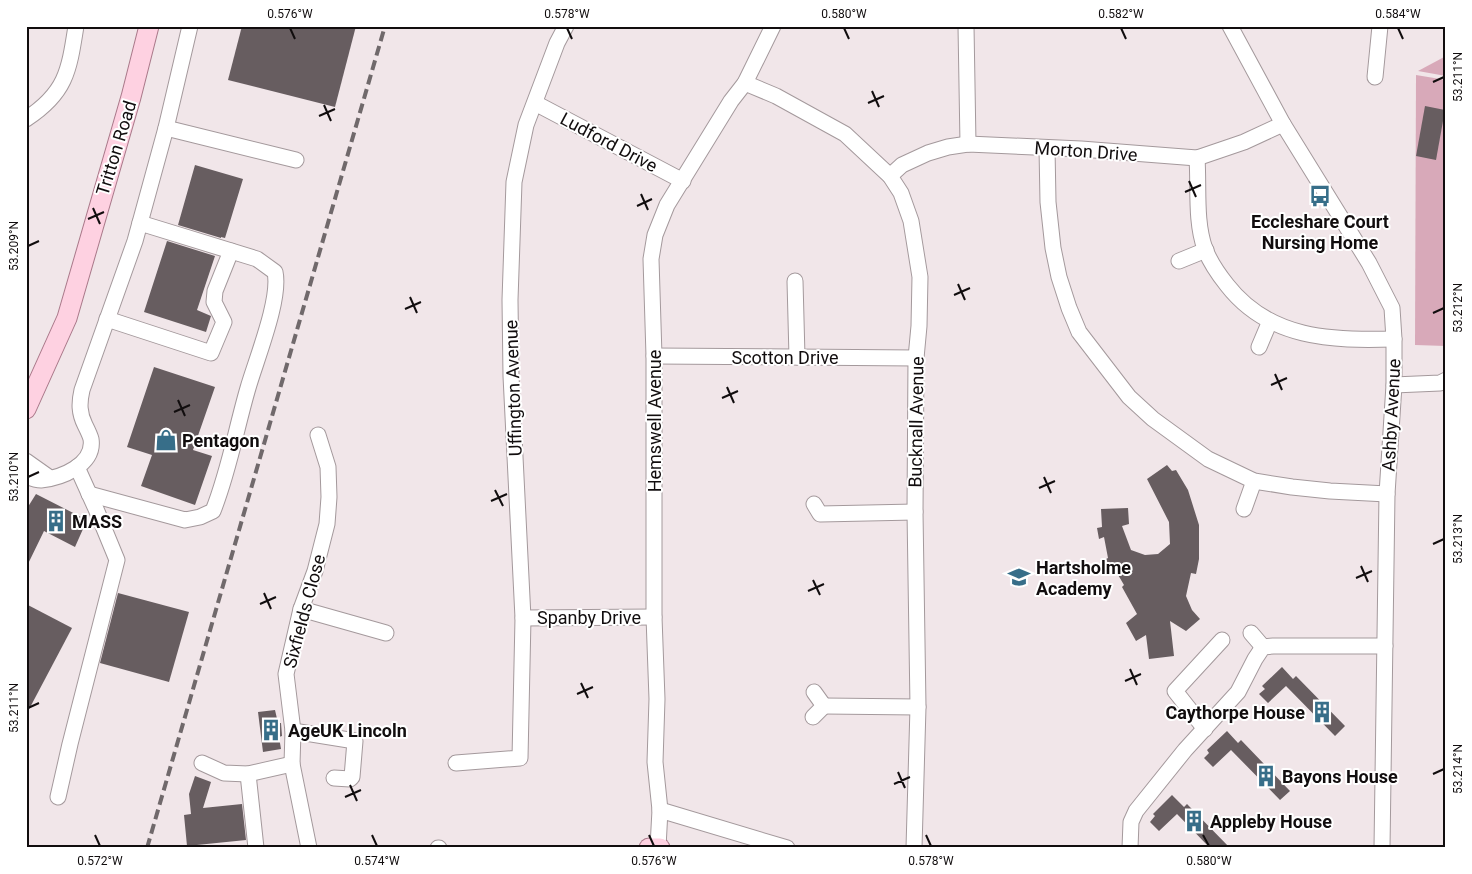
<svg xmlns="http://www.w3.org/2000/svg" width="1472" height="874" font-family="Roboto,sans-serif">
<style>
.green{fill:#d8a9b9}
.building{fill:#675d60}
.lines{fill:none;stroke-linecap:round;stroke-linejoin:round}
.minor-casing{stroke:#a4999c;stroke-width:17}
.major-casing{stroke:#aa798a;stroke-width:21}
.minor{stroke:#fff;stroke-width:15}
.major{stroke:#fed1e1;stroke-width:19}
.rail{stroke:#70696b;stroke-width:4;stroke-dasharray:10 5;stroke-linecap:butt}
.ticks{fill:none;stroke:#110d0e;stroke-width:2}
.labels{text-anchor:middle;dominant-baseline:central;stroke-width:4;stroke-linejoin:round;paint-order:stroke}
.street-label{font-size:18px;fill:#110d0e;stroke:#fff}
.poi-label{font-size:18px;font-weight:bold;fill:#110d0e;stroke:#fff;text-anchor:start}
.neatline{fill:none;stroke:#110d0e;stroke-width:2}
.ticks-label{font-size:12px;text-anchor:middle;fill:#110d0e}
</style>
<rect width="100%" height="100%" fill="#f1e6e9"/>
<g class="green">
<path d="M 1446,56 L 1446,76 L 1418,71 Z"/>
<path d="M 1416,75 L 1446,80 L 1446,346 L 1415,345 Z"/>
</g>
<g class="building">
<path d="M 242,26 L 356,26 L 335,107 L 228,80 Z"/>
<path d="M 1425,106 L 1445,110 L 1436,160 L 1416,156 Z"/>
<path d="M 195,165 L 243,179 L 225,238 L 221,237 L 221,238 L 178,225 Z"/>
<path d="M 167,241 L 215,256 L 197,310 L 211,316 L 206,332 L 144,312 Z"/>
<path d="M 154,367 L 215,387 L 193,450 L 212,456 L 195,505 L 141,486 L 152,455 L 127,447 Z"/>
<path d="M 1167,465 L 1172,471 L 1176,470 L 1188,490 L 1199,525 L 1199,559 L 1196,574 L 1191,573 L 1186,596 L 1192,610 L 1200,619 L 1186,631 L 1170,621 L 1174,656 L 1149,659 L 1146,635 L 1136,641 L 1126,623 L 1137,614 L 1122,587 L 1124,585 L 1114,568 L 1111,570 L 1106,559 L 1108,558 L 1104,537 L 1099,539 L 1097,528 L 1102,527 L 1101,509 L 1128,508 L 1129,524 L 1122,526 L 1131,550 L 1145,555 L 1158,554 L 1170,544 L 1169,522 L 1147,479 Z"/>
<path d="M 36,494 L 87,520 L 75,547 L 44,531 L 26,568 L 26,510 Z"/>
<path d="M 118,593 L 189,612 L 169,682 L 100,663 Z"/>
<path d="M 26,604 L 72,628 L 26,715 Z"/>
<path d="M 1282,667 L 1293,679 L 1296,676 L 1345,726 L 1335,736 L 1286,686 L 1268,703 L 1259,694 L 1265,689 L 1262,686 Z"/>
<path d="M 275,710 L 278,723 L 281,723 L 282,736 L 279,737 L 281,749 L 263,752 L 258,712 Z"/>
<path d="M 1227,731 L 1238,743 L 1241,740 L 1290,791 L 1280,800 L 1231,750 L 1213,767 L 1204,758 L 1209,753 L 1207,750 Z"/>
<path d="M 195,776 L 211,782 L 203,808 L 242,804 L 246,840 L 187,846 L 184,815 L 191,814 L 189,794 Z"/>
<path d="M 1172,795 L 1184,807 L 1187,804 L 1230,848 L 1210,848 L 1177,814 L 1159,831 L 1150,822 L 1155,816 L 1153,814 Z"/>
</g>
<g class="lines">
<g class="minor-casing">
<g id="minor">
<path d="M 966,26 L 968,144"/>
<path d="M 1230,26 L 1283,124 L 1369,263 L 1392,308 L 1394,339 L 1394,385 L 1387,494 L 1382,848"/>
<path d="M 1375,77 L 1380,26"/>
<path d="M 745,83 L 776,96 L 845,134 L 890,176 L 901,193 L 911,221 L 920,277 L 919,326 L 916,358 L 915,512 L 918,707 L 914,848"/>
<path d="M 535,103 L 683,181"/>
<path d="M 26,119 C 66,93 69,71 76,26"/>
<path d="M 166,128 L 296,160"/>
<path d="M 1047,148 L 1048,202 L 1053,248 L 1059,277 L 1069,308 L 1079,332 L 1129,397 L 1153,419 L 1208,459 L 1254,481 L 1292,487 L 1330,491 L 1387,494"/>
<path d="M 1197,158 C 1199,188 1195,221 1205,249 C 1210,262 1219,275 1227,285 C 1269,339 1332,341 1394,339"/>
<path d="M 890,176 L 902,165 L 928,153 L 948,147 L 968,144 L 1081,149 L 1197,158 L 1244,142 L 1283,124"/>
<path d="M 1179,261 L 1206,250"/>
<path d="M 795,281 L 797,357"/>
<path d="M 107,319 L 211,353 L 224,322 L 214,302 L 215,291 L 231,251"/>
<path d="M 1259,347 L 1270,321"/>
<path d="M 654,356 L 916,358"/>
<path d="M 1394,385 L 1440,383 L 1446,380"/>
<path d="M 26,461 L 50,478"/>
<path d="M 26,476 C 31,478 36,480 41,480 C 61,478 95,465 91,439 C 90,435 87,429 85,425 C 79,413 79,403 82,390 L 135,241 L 166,128 L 190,26"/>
<path d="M 89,494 L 185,520 L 200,517 L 213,511 C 229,471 236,429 248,388 C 256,360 281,299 275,272 L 257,259 L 140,223"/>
<path d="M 814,504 L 820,514 L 915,512"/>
<path d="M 1244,509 L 1254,481"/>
<path d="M 301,609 L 386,633"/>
<path d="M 523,618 L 654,617"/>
<path d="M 1251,633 L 1263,647"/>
<path d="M 814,692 L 824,706"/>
<path d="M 824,706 L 918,707"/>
<path d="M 813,717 L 824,706"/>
<path d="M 1205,729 L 1175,691 L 1222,640"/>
<path d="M 293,731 L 355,741 L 352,777 L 350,779 L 334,778"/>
<path d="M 202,763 L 224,773 L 248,774 L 292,764"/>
<path d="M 456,763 L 520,758 L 523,618 L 511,376 L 510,300 L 514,182 L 526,125 L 557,43 L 566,26"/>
<path d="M 248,774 L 256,848"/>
<path d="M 58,797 L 70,744 L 117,560 L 96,509 L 77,467"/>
<path d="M 660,810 L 787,848"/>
<path d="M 658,847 L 660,810 L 655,762 L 657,699 L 654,617 L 654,356 L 651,259 L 655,235 L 667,205 L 731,101 L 745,83 L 773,26"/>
<path d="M 309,848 L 292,764 L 293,731 L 286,674 L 301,609 L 315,571 L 327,524 L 329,497 L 328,467 L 318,435"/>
<path d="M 438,848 L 439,848"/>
<path d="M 1130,848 L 1131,822 L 1136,811 L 1185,750 L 1238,692 L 1255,659 L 1263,647 L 1273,646 L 1385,646"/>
</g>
</g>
<g class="major-casing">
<g id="major">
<path d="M 26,409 L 67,318 L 131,97 L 149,26"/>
<path d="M 649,848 L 660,848"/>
</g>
</g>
<use href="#minor" class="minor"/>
<use href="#major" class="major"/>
<path class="rail" d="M 147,848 L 385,26"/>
</g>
<path class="ticks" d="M 290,28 L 295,39M 567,28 L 572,39M 844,28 L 849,39M 1121,28 L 1126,39M 1398,28 L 1403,39M 1433,82 L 1444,77M 872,91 L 879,107M 868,103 L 884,96M 324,105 L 331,121M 319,116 L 335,109M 1189,181 L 1196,197M 1185,192 L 1201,185M 641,194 L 648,210M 637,206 L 652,199M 93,208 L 100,224M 88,219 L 104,212M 28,246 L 39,241M 958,284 L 965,300M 954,295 L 970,288M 410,297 L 417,313M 405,309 L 421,302M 1433,313 L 1444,308M 1275,374 L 1282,390M 1271,385 L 1287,378M 727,387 L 734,403M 722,398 L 738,391M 178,400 L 185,416M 174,412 L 190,405M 28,477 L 39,472M 1044,477 L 1051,493M 1039,488 L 1055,481M 495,490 L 503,506M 491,501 L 507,494M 1433,544 L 1444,539M 1361,566 L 1368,582M 1356,578 L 1372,571M 813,580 L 820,595M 808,591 L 824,584M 264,593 L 271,609M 260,604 L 276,597M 1130,669 L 1137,685M 1125,681 L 1141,674M 581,683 L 588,698M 577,694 L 593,687M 28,708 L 39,703M 898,772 L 905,788M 1433,774 L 1444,769M 894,784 L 910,777M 350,785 L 357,801M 345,797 L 361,790M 95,835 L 100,846M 372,835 L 377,846M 649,835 L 654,846M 926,835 L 931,846M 1203,835 L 1209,846"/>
<defs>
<g id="bus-bare" transform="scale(1.725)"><path d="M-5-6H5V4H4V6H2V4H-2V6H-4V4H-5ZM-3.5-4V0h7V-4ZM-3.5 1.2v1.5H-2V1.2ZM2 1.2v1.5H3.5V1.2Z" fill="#376e89" stroke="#fff" stroke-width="2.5" paint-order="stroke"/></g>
<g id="shop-bare" transform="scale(1.725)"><path d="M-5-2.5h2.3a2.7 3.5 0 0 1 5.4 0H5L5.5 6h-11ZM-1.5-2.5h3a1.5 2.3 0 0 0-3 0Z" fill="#376e89" stroke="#fff" stroke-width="2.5" paint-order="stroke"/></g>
<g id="building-bare" transform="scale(1.725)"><path d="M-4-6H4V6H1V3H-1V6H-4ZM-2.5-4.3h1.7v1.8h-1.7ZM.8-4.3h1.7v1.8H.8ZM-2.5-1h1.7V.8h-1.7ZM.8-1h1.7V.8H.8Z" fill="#376e89" stroke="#fff" stroke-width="2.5" paint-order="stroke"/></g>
<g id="school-bare" transform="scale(1.725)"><path d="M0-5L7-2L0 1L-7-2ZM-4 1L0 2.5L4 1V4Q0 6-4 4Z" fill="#376e89" stroke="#fff" stroke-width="2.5" paint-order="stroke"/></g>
</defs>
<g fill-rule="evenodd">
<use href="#bus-bare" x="1320" y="196"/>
<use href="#shop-bare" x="166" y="440"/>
<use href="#building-bare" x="56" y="521"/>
<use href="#school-bare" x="1019" y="577"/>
<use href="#building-bare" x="1322" y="712"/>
<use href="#building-bare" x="271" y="730"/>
<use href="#building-bare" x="1266" y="776"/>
<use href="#building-bare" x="1194" y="821"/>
</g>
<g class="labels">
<g class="street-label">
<text transform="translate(609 142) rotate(28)">Ludford Drive</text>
<text transform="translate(116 148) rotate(-73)">Tritton Road</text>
<text transform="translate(1086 151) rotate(4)">Morton Drive</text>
<text x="785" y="357">Scotton Drive</text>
<text transform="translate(513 388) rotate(-92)">Uffington Avenue</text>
<text transform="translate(1391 415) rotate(-87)">Ashby Avenue</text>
<text transform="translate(654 421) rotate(-90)">Hemswell Avenue</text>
<text transform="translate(916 422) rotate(-89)">Bucknall Avenue</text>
<text transform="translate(304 611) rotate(-75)">Sixfields Close</text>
<text x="589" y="617">Spanby Drive</text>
</g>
<g class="poi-label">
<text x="1320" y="221" text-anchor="middle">Eccleshare Court<tspan x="1320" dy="21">Nursing Home</tspan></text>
<text x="182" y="440">Pentagon</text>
<text x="72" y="521">MASS</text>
<text x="1036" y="567">Hartsholme<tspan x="1036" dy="21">Academy</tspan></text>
<text x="1305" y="712" text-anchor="end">Caythorpe House</text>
<text x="288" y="730">AgeUK Lincoln</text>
<text x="1282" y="776">Bayons House</text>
<text x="1210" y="821">Appleby House</text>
</g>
</g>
<rect width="1472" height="874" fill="none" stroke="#ffffff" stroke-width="55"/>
<rect x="28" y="28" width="1416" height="818" class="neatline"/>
<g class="ticks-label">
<text x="290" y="18">0.576°W</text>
<text x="567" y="18">0.578°W</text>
<text x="844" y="18">0.580°W</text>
<text x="1121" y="18">0.582°W</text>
<text x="1398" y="18">0.584°W</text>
<text transform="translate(1458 77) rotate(-90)" y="4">53.211°N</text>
<text transform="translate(14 246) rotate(-90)" y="4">53.209°N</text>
<text transform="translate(1458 308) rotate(-90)" y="4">53.212°N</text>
<text transform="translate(14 477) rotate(-90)" y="4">53.210°N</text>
<text transform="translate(1458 539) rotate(-90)" y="4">53.213°N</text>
<text transform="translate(14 708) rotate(-90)" y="4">53.211°N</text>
<text transform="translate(1458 769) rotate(-90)" y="4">53.214°N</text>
<text x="100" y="865">0.572°W</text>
<text x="377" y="865">0.574°W</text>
<text x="654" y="865">0.576°W</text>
<text x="931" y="865">0.578°W</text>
<text x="1209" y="865">0.580°W</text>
</g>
</svg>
